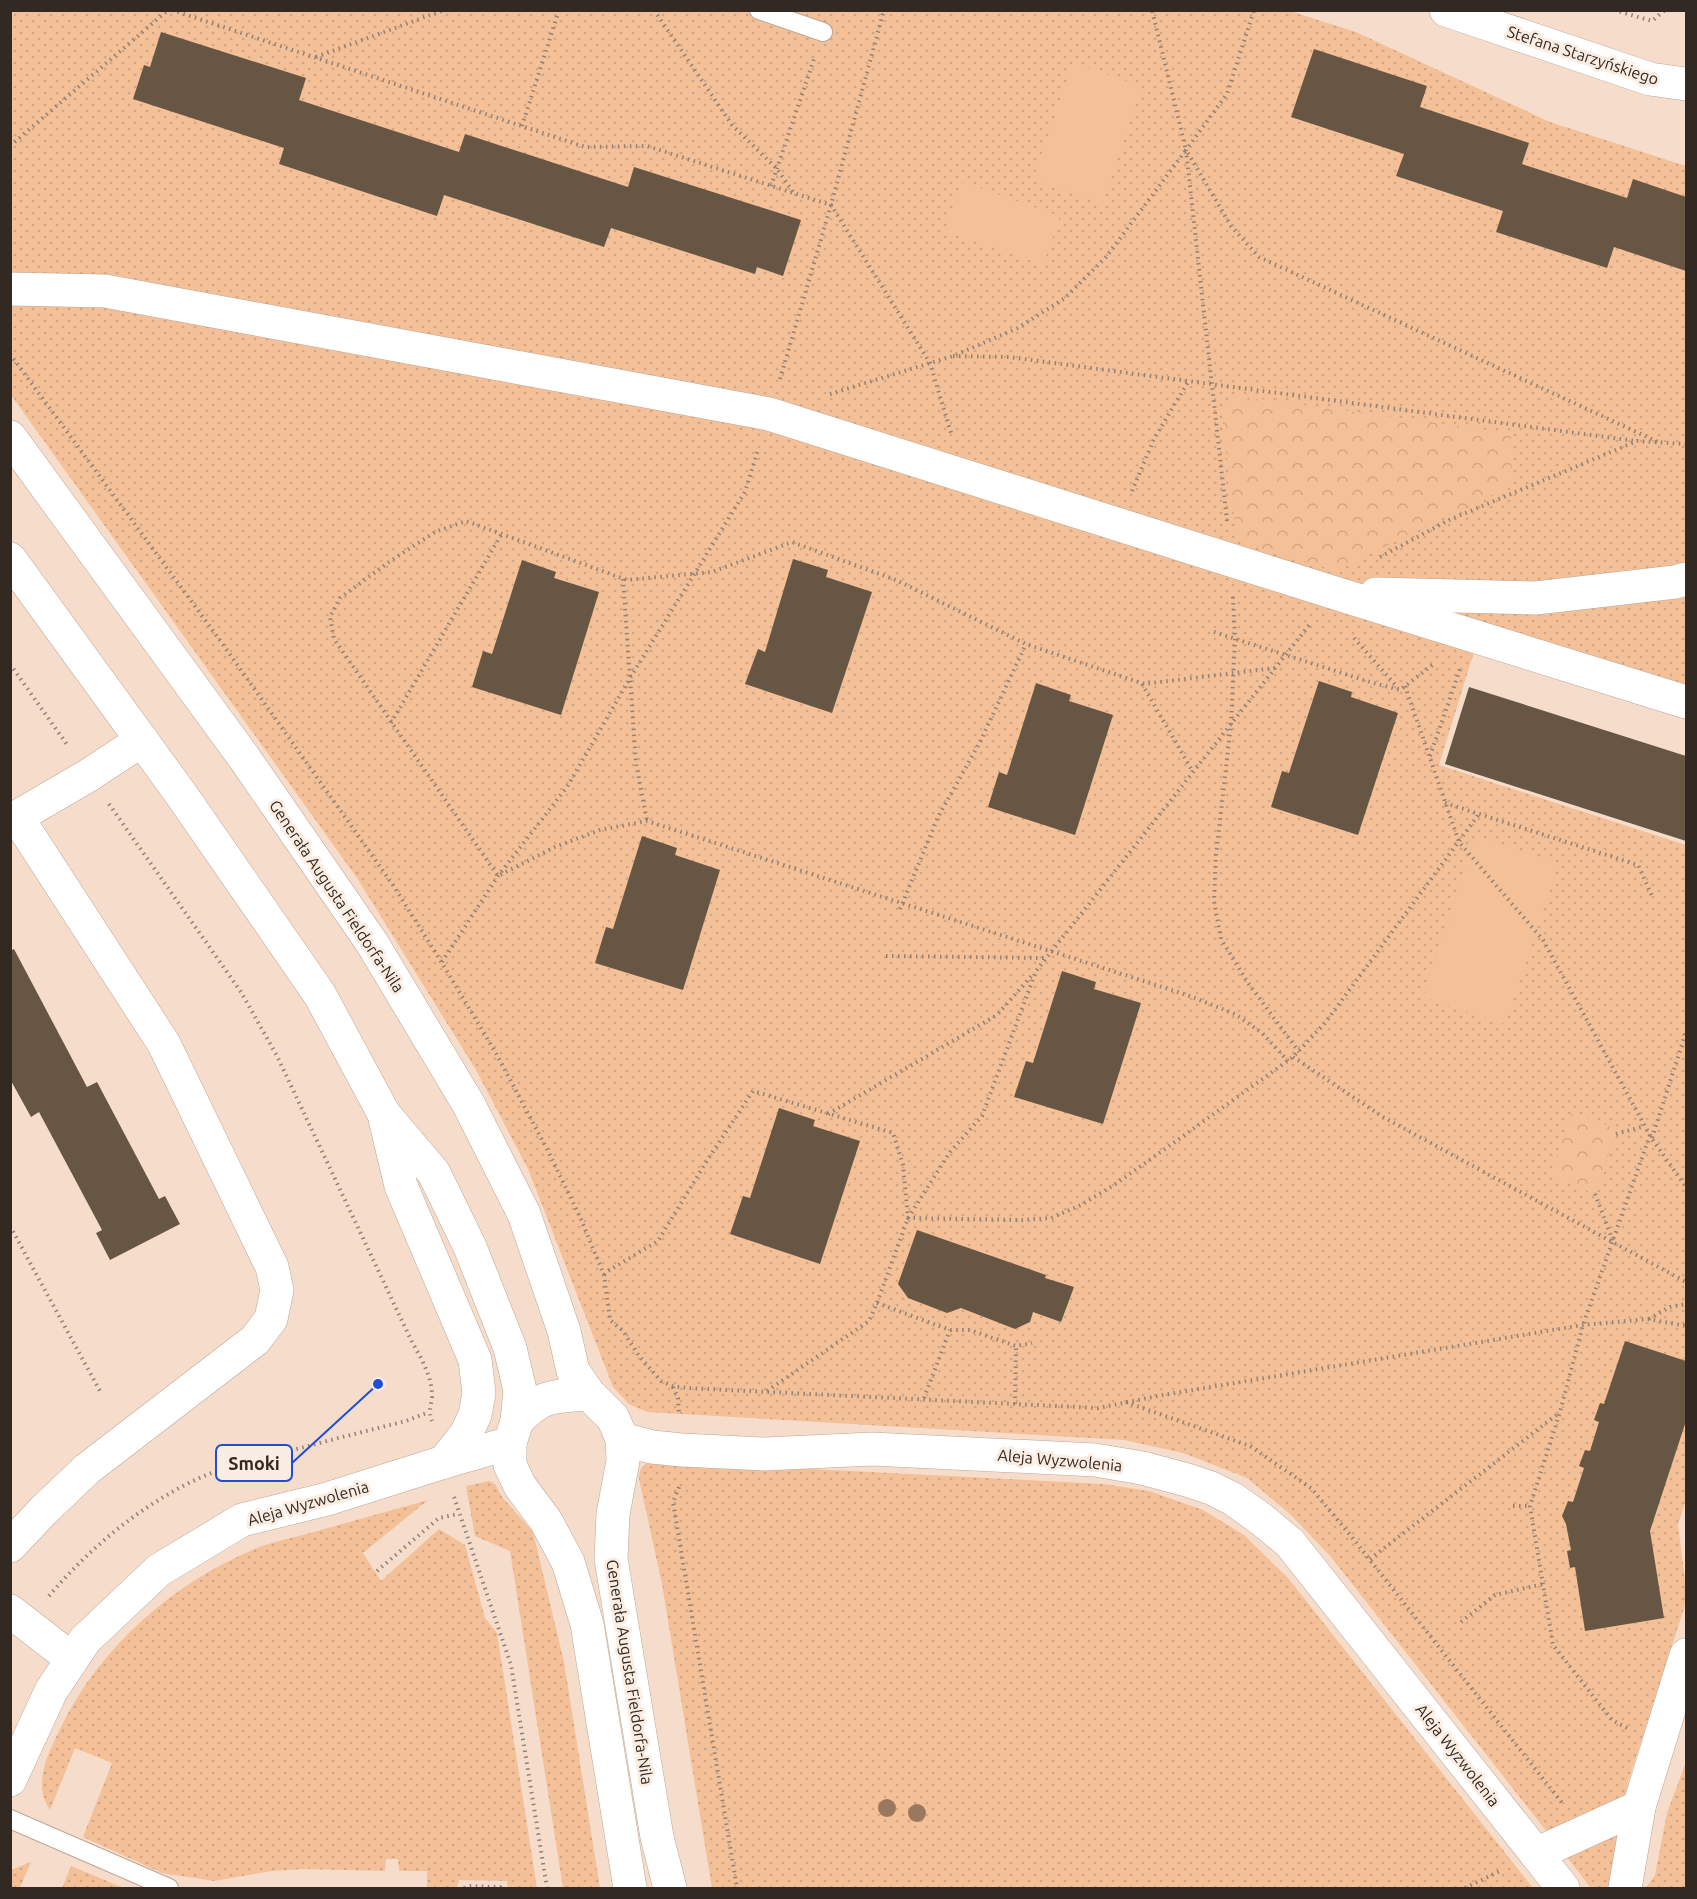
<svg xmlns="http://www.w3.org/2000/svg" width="1697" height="1899" font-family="Ubuntu,sans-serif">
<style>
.grass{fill:url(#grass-dots)}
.park{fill:url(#park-crowns)}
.garden{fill:#f4c098}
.building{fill:#675643}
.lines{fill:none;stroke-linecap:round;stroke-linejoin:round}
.lane-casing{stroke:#bda694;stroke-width:20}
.street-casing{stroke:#bda694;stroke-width:34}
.secondary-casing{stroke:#bda694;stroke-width:34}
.path{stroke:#928175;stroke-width:4;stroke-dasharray:1.5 4.5;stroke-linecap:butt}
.lane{stroke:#fff;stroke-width:18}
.street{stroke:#fff;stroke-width:33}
.secondary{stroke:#fff;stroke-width:33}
.tree{fill:#99795d}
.labels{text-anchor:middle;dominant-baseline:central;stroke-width:6;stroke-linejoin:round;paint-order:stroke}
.street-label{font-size:16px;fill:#322922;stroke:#fbede1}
.leader{fill:none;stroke:#1d4ed8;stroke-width:2}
.callout-dot{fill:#1d4ed8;stroke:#fbede1;stroke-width:2}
.callout{fill:#fbede1;stroke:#1d4ed8;stroke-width:2}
.callout-label{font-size:18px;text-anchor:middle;font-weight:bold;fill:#322922}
</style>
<defs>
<pattern id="grass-dots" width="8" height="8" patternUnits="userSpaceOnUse" patternTransform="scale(1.5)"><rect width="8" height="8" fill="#f4c098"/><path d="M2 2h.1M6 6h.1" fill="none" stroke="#d2a583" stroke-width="1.8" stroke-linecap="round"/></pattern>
<pattern id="park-crowns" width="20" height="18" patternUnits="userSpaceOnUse" patternTransform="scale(1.5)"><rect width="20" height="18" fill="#f4c098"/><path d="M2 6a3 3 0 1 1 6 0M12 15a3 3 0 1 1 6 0" fill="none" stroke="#d2a583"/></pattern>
</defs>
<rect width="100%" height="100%" fill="#f6ddcb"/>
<g class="grass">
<path d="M 10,11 L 1290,11 L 1356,32 L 1550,122 L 1686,166 L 1686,687 L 1483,623 L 1439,765 L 1686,845 L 1686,1500 L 1678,1525 L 1686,1587 L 1686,1602 L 1628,1782 L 1620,1846 L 1609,1888 L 1591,1888 L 1331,1557 L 1291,1515 L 1247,1478 L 1183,1453 L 1124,1440 L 647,1412 L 629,1404 L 613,1387 L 528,1169 L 476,1070 L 357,878 L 11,395 Z"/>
<path d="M 653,1461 L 1104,1484 L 1149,1491 L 1203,1510 L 1244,1535 L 1288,1578 L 1533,1888 L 712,1888 L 662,1584 L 639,1479 C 639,1468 643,1464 653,1461 Z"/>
<path d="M 489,1481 L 495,1484 L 502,1497 L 533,1532 L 564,1662 L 600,1888 L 563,1888 L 510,1551 L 475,1536 L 466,1486 Z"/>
<path d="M 428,1500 L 363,1553 L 381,1581 L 439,1529 L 465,1545 L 485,1618 L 497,1633 L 537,1888 L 508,1888 L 507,1881 L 459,1880 L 457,1888 L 427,1888 L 427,1871 L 399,1871 L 398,1859 L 386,1859 L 385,1871 L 305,1869 L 272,1871 L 214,1881 L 162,1873 L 83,1837 L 112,1763 L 75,1748 L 50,1810 C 32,1784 48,1754 60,1729 C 99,1647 174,1582 257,1548 C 275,1541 296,1537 314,1532 C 352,1521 390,1511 428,1500 Z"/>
<path d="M 1686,1762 L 1686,1888 L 1646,1888 L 1655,1875 L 1667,1813 Z"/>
<path d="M 31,1862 L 20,1888 L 11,1888 L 11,1870 Z"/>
<path d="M 71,1866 L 124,1888 L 62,1888 Z"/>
</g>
<g class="park">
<path d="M 1236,396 L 1511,433 L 1512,486 L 1446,515 L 1337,571 L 1237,541 L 1221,408 L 1227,400 Z"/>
<path d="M 1572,1113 L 1617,1129 L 1595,1194 L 1550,1176 Z"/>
</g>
<g class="garden">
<path d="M 1073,63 L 1141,86 L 1102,203 L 1033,179 Z"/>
<path d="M 962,182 L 1060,216 L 1043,265 L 945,231 Z"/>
<path d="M 1476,836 L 1558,864 L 1505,1024 L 1423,997 Z"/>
</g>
<g class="building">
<path d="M 161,32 L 306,78 L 299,100 L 459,152 L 465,134 L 628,187 L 634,167 L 801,220 L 783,276 L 757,267 L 755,274 L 611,228 L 604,247 L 444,195 L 437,216 L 279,164 L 284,148 L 133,99 L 144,65 L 150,67 Z"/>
<path d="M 1314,49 L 1427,86 L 1420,107 L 1529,143 L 1522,164 L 1627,198 L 1633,179 L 1686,197 L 1686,271 L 1614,247 L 1607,268 L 1496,232 L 1503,211 L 1396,176 L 1404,154 L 1291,117 Z"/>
<path d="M 793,559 L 828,570 L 826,577 L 872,592 L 832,713 L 745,684 L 758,649 L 765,652 Z"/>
<path d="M 522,560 L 556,572 L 554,578 L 599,592 L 561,715 L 472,687 L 483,651 L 492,654 Z"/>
<path d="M 1319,681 L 1352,692 L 1351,697 L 1398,713 L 1358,835 L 1271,807 L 1282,771 L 1289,773 Z"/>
<path d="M 1036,683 L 1071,695 L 1069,701 L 1113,715 L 1075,835 L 988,807 L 999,772 L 1007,775 Z"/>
<path d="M 1469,687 L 1686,756 L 1686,841 L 1445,764 Z"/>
<path d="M 642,836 L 677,848 L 675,855 L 720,870 L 683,990 L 595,963 L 606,927 L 613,929 Z"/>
<path d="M 14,949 L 87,1087 L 97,1082 L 159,1199 L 165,1196 L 180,1224 L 110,1260 L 96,1233 L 102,1230 L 39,1112 L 31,1117 L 10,1079 L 10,951 Z"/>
<path d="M 1062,971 L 1096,982 L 1094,989 L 1141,1003 L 1103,1124 L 1014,1097 L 1026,1061 L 1033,1063 Z"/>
<path d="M 779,1108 L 815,1120 L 813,1126 L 860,1141 L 820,1264 L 730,1234 L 743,1196 L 750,1198 Z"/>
<path d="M 917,1230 L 1046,1275 L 1045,1278 L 1074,1287 L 1061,1322 L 1033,1312 L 1030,1322 L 1015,1329 L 961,1308 L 947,1313 L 908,1298 L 898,1284 Z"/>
<path d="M 1625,1341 L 1686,1361 L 1686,1421 L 1650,1531 L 1664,1618 L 1585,1631 L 1575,1567 L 1570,1568 L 1567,1551 L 1571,1550 L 1566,1524 L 1562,1516 L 1568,1501 L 1573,1502 L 1584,1468 L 1579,1466 L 1585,1450 L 1590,1451 L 1599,1422 L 1594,1420 L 1600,1403 L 1604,1404 Z"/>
</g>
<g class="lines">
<g class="lane-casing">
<g id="lane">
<path d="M 759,10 L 823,32"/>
<path d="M 10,1819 L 169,1888"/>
</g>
</g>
<g class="street-casing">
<g id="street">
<path d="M 1446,10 L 1650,79 L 1686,84"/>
<path d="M 10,289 L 105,291 L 769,414 L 1335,593 L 1686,702"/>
<path d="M 1376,594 L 1536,598 L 1675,582 L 1686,579"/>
<path d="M 10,1546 L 43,1511 L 87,1469 L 255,1340 L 271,1319 L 277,1290 L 272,1267 L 164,1044 L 17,817 L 89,775 L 142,740"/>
<path d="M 10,1611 L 72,1659"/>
<path d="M 1536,1854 L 1639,1807"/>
<path d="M 1625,1888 L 1639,1807 L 1686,1655"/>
</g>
</g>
<g class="secondary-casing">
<g id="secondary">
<path d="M 10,437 L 245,759 L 372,943 L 469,1105 L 524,1214 L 564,1331 L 573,1371 L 589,1394 L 613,1418 L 622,1439 L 623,1461 L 613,1514 L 611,1559 L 657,1837 L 670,1888"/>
<path d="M 10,559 L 183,797 L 320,995 L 384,1114 L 434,1173 L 470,1247 L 510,1348 L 520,1390 L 517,1421 L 510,1443 L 510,1465 L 520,1486 L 546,1521 L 568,1562 L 587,1624 L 630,1888"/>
<path d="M 385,1119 L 401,1186 L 475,1360 L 479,1393 L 475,1415 L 466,1434 L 444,1462"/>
<path d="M 517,1421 C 544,1393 553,1397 589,1394"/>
<path d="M 622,1439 L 652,1447 L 682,1450 L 765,1454 L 872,1449 L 1095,1460 L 1142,1468 L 1187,1480 L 1211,1488 L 1233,1499 L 1261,1519 L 1290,1543 L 1563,1888"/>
<path d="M 10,1780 L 51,1691 L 85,1640 L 159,1570 L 242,1520 L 327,1499 L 444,1462 L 510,1443"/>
</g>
</g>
<g class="path">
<path d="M 172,10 L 585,147 L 647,146 L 831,205 L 930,363 L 951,433"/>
<path d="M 654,10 L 732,125 L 777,169 L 793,192"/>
<path d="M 1614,10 L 1652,21 L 1665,10"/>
<path d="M 316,57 L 444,10"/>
<path d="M 522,126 L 559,10"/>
<path d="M 10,146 L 168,10"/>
<path d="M 1188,153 L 1231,226 L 1259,257 L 1658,442"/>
<path d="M 771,186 L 814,59"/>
<path d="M 10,354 L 219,639 L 340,810 L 393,885 L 442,963 L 497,1055 L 549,1153 L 580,1217 L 604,1275 L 610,1320 L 623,1331 L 639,1356 L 661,1381 L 673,1386 L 687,1388 L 1098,1408 L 1163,1395 L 1583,1325 L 1648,1319 L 1686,1326"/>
<path d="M 953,356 L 1009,357 L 1636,441"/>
<path d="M 780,379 L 831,205 L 884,10"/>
<path d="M 830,394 L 953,356 L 1018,328 L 1065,298 L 1106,257 L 1186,150 L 1152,10"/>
<path d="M 1132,491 L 1154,439 L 1188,382"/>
<path d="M 1227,521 L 1186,150 L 1227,94 L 1254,10"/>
<path d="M 1380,557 L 1449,520 L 1637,441 L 1686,444"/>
<path d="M 623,579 L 636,763 L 647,821"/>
<path d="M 1233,597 L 1235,638 L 1231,724 L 1216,855 L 1214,901 L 1221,939 L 1248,983 L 1299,1052"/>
<path d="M 1214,632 L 1370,682 L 1400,690 L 1435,663"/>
<path d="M 1354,638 L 1398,688"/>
<path d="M 10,664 L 68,746"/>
<path d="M 1275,668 L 1144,684 L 1026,644 L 896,580 L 792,542 L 712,572 L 627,580 L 466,521 L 435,532 L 389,562 L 340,598 L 330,617 L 334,639 L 498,876 L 555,847 L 600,830 L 647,821 L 1187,995 L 1235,1014 L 1262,1033 L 1288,1061"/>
<path d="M 1142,684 L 1193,772"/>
<path d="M 1405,686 L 1459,842 L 1543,940 L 1652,1139 L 1686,1187"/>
<path d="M 391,723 L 501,535"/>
<path d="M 1430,756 L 1460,669"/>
<path d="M 1445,803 L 1638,865 L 1653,898"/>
<path d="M 109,804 L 241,992 L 277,1056 L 412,1342 C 422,1360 432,1376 432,1397 C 431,1407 428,1410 432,1421"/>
<path d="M 900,909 L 938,817 L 980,742 L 1026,644"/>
<path d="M 886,956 L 1046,958"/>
<path d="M 442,962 L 498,876 L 567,787 L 630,678 L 745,492 L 758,450"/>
<path d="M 1293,1057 L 1383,1117 L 1686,1282"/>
<path d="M 828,1114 L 997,1015 L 1033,974"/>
<path d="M 1616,1134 L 1645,1126"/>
<path d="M 1652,1138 L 1686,1032"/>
<path d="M 1595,1194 L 1613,1241"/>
<path d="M 10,1226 L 101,1393"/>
<path d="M 604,1275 L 608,1271 L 658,1241 L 708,1159 L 753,1091 L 893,1133 L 903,1165 L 908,1218 L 1022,1220 L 1051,1218 L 1081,1205 L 1114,1185 L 1172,1144 L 1293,1057 L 1325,1023 L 1479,814"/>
<path d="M 877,1303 L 950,1330 L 970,1330 L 1016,1346 L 1032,1343"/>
<path d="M 1649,1319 L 1670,1307 L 1686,1304"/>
<path d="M 673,1387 L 678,1398 L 679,1414"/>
<path d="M 767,1391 L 869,1321 L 877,1303 L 908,1218 L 950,1152 L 982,1116 L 1036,971 L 1310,624"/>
<path d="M 924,1398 L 950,1330"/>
<path d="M 1126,1402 L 1250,1446 L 1311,1488 L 1351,1536 L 1563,1804"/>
<path d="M 1015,1404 L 1016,1346"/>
<path d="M 679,1487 L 673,1502 L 737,1888"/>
<path d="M 454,1497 L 511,1665 L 547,1888"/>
<path d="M 1513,1506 L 1530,1506"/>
<path d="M 1370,1559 L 1559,1413"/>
<path d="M 377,1571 L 439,1518 L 458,1514"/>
<path d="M 49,1596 C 88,1550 136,1509 191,1482 C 221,1467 254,1460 286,1452 C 326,1441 366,1431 406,1421 L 429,1412"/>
<path d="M 1461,1622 L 1495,1595 L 1543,1584"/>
<path d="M 1627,1728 L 1612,1720 L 1553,1645 L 1530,1506 L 1560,1412 L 1583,1325 L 1650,1135"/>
<path d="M 465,1888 L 466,1886 L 500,1887 L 500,1888"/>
<path d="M 1465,1888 L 1502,1870"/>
</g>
<use href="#lane" class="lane"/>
<use href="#street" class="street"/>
<use href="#secondary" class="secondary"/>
</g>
<g class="tree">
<circle cx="887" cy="1808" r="9"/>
<circle cx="917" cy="1813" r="9"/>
</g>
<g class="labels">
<g class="street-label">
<text transform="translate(1583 55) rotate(18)">Stefana Starzyńskiego</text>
<text transform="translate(337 896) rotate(56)">Generała Augusta Fieldorfa-Nila</text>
<text transform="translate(1060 1460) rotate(5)">Aleja Wyzwolenia</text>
<text transform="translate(308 1503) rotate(-16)">Aleja Wyzwolenia</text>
<text transform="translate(630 1672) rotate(81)">Generała Augusta Fieldorfa-Nila</text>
<text transform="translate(1458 1755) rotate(52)">Aleja Wyzwolenia</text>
</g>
</g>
<path class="leader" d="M378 1384L292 1463"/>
<circle class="callout-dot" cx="378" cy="1384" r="6"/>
<rect class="callout" x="216" y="1445" width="76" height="36" rx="6"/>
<g class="callout-label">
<text x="254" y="1470">Smoki</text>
</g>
<rect width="1697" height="1899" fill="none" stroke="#322922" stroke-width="24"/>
</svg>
